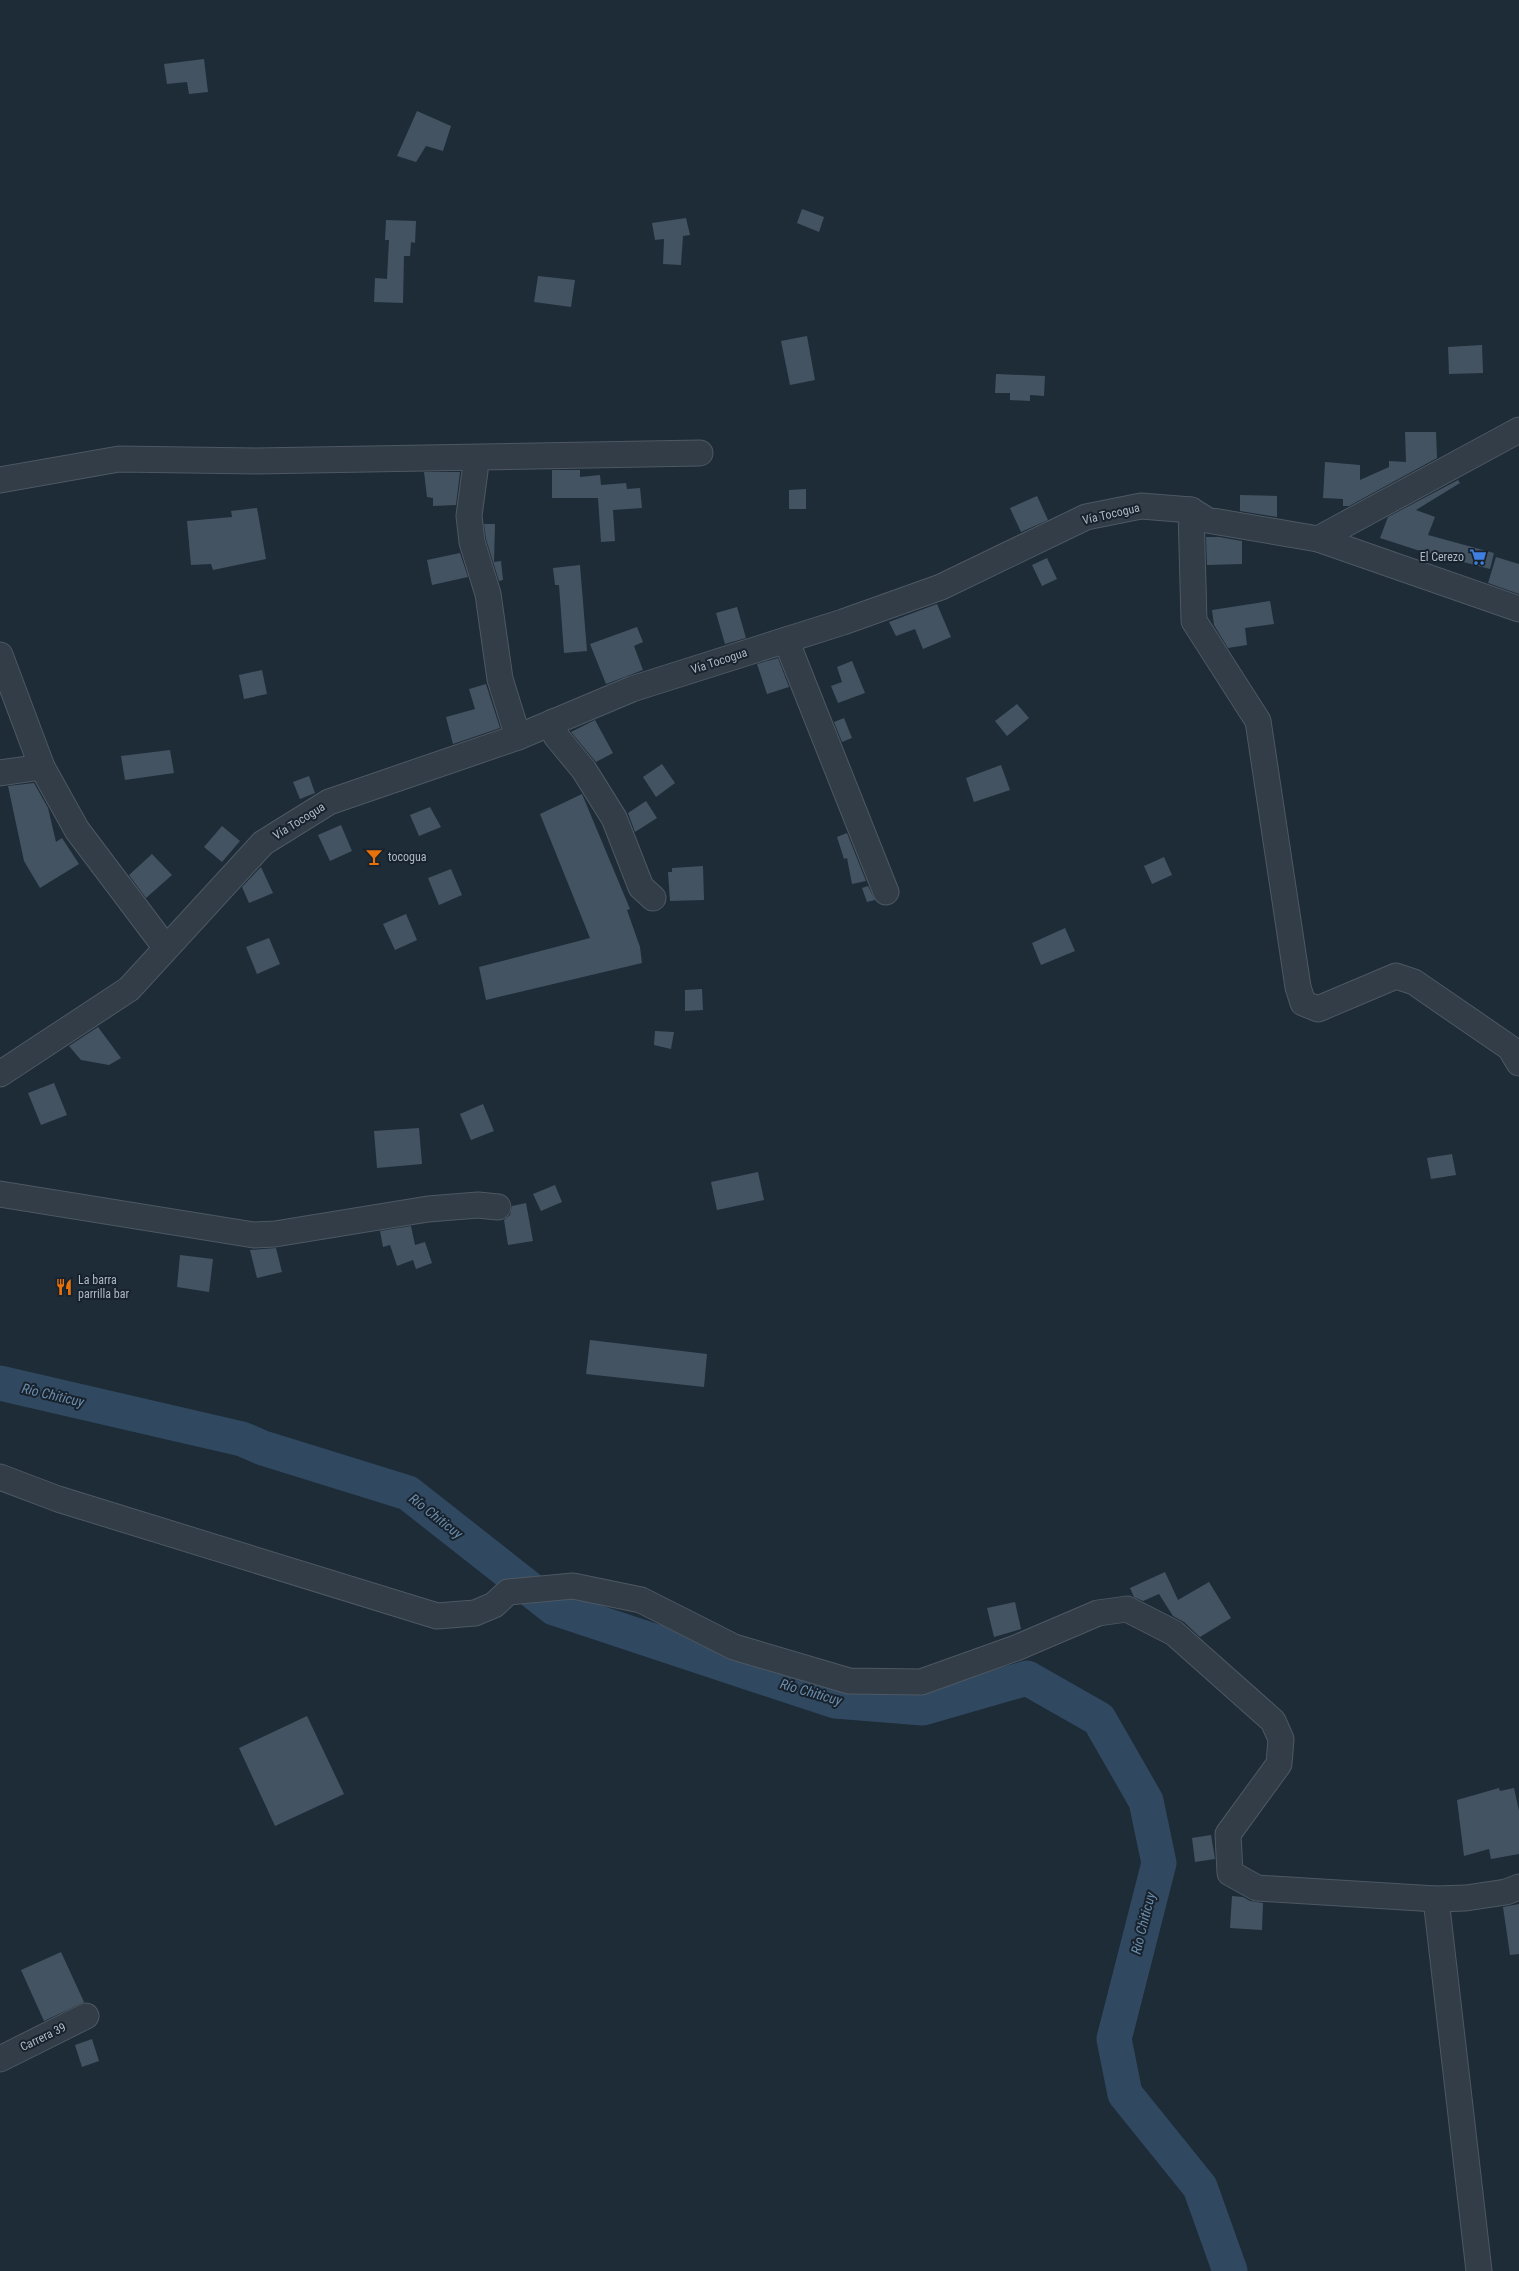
<svg xmlns="http://www.w3.org/2000/svg" width="1519" height="2271" font-family="'Roboto Condensed',sans-serif">
<style>
.lines{fill:none;stroke-linecap:round;stroke-linejoin:round}
.river{stroke:#304960;stroke-width:35}
.building{fill:#445362}
.minor-casing{stroke:#4d5863;stroke-width:27}
.minor{stroke:#323d48;stroke-width:25}
.labels{text-anchor:middle;dominant-baseline:central;stroke-width:4;stroke-linejoin:round;paint-order:stroke}
.street-label{font-size:12px;fill:#acb8c5;stroke:#18222d}
.poi-label{font-size:12px;fill:#acb8c5;stroke:#18222d;text-anchor:start}
.water-label{font-size:14px;font-style:italic;fill:#6a8cab;stroke:#18222d}
</style>
<rect width="100%" height="100%" fill="#1e2c38"/>
<g class="lines">
<path class="river" d="M 0,1383 L 242,1439 L 263,1448 L 408,1493 L 554,1608 L 835,1701 L 923,1708 L 1027,1678 L 1099,1719 L 1146,1801 L 1159,1863 L 1114,2039 L 1125,2094 L 1200,2187 L 1230,2271"/>
</g>
<g class="building">
<path d="M 204,59 L 208,92 L 189,94 L 187,82 L 167,84 L 164,64 Z"/>
<path d="M 417,111 L 451,126 L 443,151 L 426,146 L 416,162 L 397,156 Z"/>
<path d="M 802,209 L 824,217 L 819,232 L 797,223 Z"/>
<path d="M 686,218 L 690,235 L 683,236 L 681,265 L 663,264 L 664,239 L 655,240 L 652,223 Z"/>
<path d="M 386,220 L 416,221 L 415,243 L 411,242 L 410,256 L 404,256 L 403,303 L 374,302 L 375,278 L 387,279 L 389,240 L 385,240 Z"/>
<path d="M 538,276 L 575,280 L 571,307 L 534,302 Z"/>
<path d="M 807,336 L 815,380 L 790,385 L 781,341 Z"/>
<path d="M 1482,345 L 1483,373 L 1449,374 L 1448,347 Z"/>
<path d="M 996,374 L 1045,376 L 1044,396 L 1030,395 L 1030,401 L 1010,400 L 1010,393 L 995,393 Z"/>
<path d="M 1405,432 L 1436,432 L 1437,458 L 1349,506 L 1343,506 L 1343,499 L 1323,498 L 1325,462 L 1360,465 L 1360,480 L 1389,467 L 1389,461 L 1406,462 Z"/>
<path d="M 552,470 L 580,470 L 580,477 L 600,475 L 601,485 L 626,483 L 627,489 L 640,488 L 642,508 L 613,510 L 615,541 L 601,542 L 598,498 L 552,498 Z"/>
<path d="M 424,472 L 460,472 L 456,505 L 433,506 L 433,498 L 427,497 Z"/>
<path d="M 1458,480 L 1460,483 L 1416,510 L 1435,517 L 1428,535 L 1494,553 L 1490,569 L 1417,550 L 1380,538 L 1388,517 Z"/>
<path d="M 806,489 L 806,509 L 789,509 L 789,490 Z"/>
<path d="M 1240,495 L 1277,496 L 1277,517 L 1240,511 Z"/>
<path d="M 1037,496 L 1048,520 L 1021,532 L 1010,508 Z"/>
<path d="M 257,508 L 266,559 L 213,570 L 211,564 L 191,565 L 187,521 L 232,517 L 231,511 Z"/>
<path d="M 484,524 L 495,524 L 494,562 L 501,561 L 503,580 L 499,581 L 486,539 Z"/>
<path d="M 1206,537 L 1219,537 L 1242,541 L 1242,564 L 1207,565 Z"/>
<path d="M 460,553 L 468,577 L 432,585 L 427,560 Z"/>
<path d="M 1496,557 L 1519,564 L 1519,594 L 1488,583 Z"/>
<path d="M 1047,558 L 1057,579 L 1042,586 L 1032,565 Z"/>
<path d="M 580,565 L 587,651 L 564,653 L 559,585 L 555,585 L 553,568 Z"/>
<path d="M 1270,601 L 1274,624 L 1245,628 L 1247,645 L 1228,648 L 1214,625 L 1212,610 Z"/>
<path d="M 937,604 L 951,637 L 923,649 L 915,629 L 896,636 L 889,622 Z"/>
<path d="M 737,607 L 746,638 L 725,644 L 716,613 Z"/>
<path d="M 637,627 L 643,642 L 634,646 L 643,670 L 606,684 L 590,644 Z"/>
<path d="M 778,658 L 789,687 L 767,694 L 757,664 Z"/>
<path d="M 852,661 L 865,693 L 838,703 L 831,686 L 842,682 L 837,667 Z"/>
<path d="M 262,670 L 267,694 L 244,699 L 239,675 Z"/>
<path d="M 486,684 L 500,728 L 453,744 L 446,717 L 475,709 L 469,689 Z"/>
<path d="M 1017,704 L 1029,718 L 1007,736 L 995,721 Z"/>
<path d="M 844,718 L 852,738 L 842,742 L 834,722 Z"/>
<path d="M 595,720 L 613,753 L 596,762 L 571,732 Z"/>
<path d="M 170,750 L 174,773 L 125,780 L 121,756 Z"/>
<path d="M 662,764 L 675,783 L 656,797 L 643,777 Z"/>
<path d="M 1001,765 L 1010,790 L 974,802 L 966,778 Z"/>
<path d="M 309,776 L 315,793 L 300,799 L 293,782 Z"/>
<path d="M 34,783 L 48,808 L 56,842 L 62,838 L 79,864 L 40,888 L 24,861 L 8,786 Z"/>
<path d="M 582,794 L 630,909 L 627,910 L 640,947 L 642,963 L 486,1000 L 479,967 L 590,938 L 540,814 Z"/>
<path d="M 646,801 L 657,818 L 635,832 L 628,813 Z"/>
<path d="M 430,807 L 441,827 L 419,836 L 410,815 Z"/>
<path d="M 341,825 L 352,851 L 330,861 L 318,835 Z"/>
<path d="M 222,826 L 240,841 L 222,862 L 204,847 Z"/>
<path d="M 847,833 L 866,881 L 852,884 L 847,858 L 844,859 L 837,837 Z"/>
<path d="M 152,854 L 172,875 L 146,898 L 129,875 Z"/>
<path d="M 1164,857 L 1172,875 L 1152,884 L 1144,866 Z"/>
<path d="M 703,866 L 704,900 L 670,901 L 668,872 L 672,872 L 672,868 Z"/>
<path d="M 261,867 L 273,893 L 249,903 L 242,887 Z"/>
<path d="M 451,869 L 462,895 L 439,905 L 428,878 Z"/>
<path d="M 868,886 L 875,900 L 867,902 L 862,888 Z"/>
<path d="M 406,914 L 417,940 L 395,950 L 383,924 Z"/>
<path d="M 1065,928 L 1075,951 L 1041,965 L 1032,943 Z"/>
<path d="M 269,938 L 280,964 L 257,974 L 246,947 Z"/>
<path d="M 702,989 L 703,1010 L 685,1011 L 685,990 Z"/>
<path d="M 98,1027 L 121,1058 L 109,1065 L 81,1060 L 69,1046 Z"/>
<path d="M 655,1031 L 674,1032 L 671,1049 L 654,1045 Z"/>
<path d="M 54,1083 L 67,1115 L 41,1125 L 28,1093 Z"/>
<path d="M 483,1104 L 494,1131 L 471,1140 L 460,1114 Z"/>
<path d="M 419,1128 L 422,1164 L 377,1168 L 374,1131 Z"/>
<path d="M 1452,1154 L 1456,1175 L 1431,1179 L 1427,1158 Z"/>
<path d="M 758,1172 L 764,1200 L 717,1210 L 711,1182 Z"/>
<path d="M 555,1185 L 562,1202 L 541,1211 L 533,1194 Z"/>
<path d="M 526,1203 L 533,1241 L 508,1245 L 504,1220 L 510,1215 L 512,1206 Z"/>
<path d="M 411,1226 L 415,1245 L 425,1242 L 432,1263 L 416,1269 L 413,1260 L 397,1266 L 390,1245 L 383,1247 L 380,1231 Z"/>
<path d="M 276,1248 L 282,1272 L 257,1278 L 250,1250 Z"/>
<path d="M 180,1255 L 213,1259 L 209,1292 L 177,1287 Z"/>
<path d="M 590,1340 L 707,1354 L 704,1387 L 586,1374 Z"/>
<path d="M 1165,1572 L 1178,1600 L 1209,1582 L 1231,1618 L 1200,1637 L 1184,1622 L 1173,1616 L 1159,1594 L 1143,1601 L 1134,1597 L 1130,1588 Z"/>
<path d="M 1015,1602 L 1021,1629 L 994,1637 L 987,1608 Z"/>
<path d="M 307,1716 L 344,1794 L 275,1826 L 239,1748 Z"/>
<path d="M 1499,1788 L 1500,1791 L 1514,1788 L 1519,1811 L 1519,1854 L 1491,1859 L 1489,1849 L 1464,1856 L 1457,1800 Z"/>
<path d="M 1211,1835 L 1215,1859 L 1195,1862 L 1192,1838 Z"/>
<path d="M 1232,1896 L 1243,1897 L 1250,1901 L 1263,1903 L 1262,1930 L 1230,1928 Z"/>
<path d="M 1519,1904 L 1519,1954 L 1510,1955 L 1503,1907 Z"/>
<path d="M 61,1952 L 84,2002 L 44,2021 L 21,1970 Z"/>
<path d="M 92,2039 L 99,2061 L 82,2067 L 75,2045 Z"/>
</g>
<g class="lines">
<g class="minor-casing">
<g id="minor">
<path d="M 474,458 L 475,471 L 469,516 L 472,542 L 488,594 L 500,679 L 518,737"/>
<path d="M 0,480 L 119,459 L 256,461 L 700,453"/>
<path d="M 1191,510 L 1194,621 L 1258,721 L 1298,987 L 1303,1003 L 1318,1009 L 1396,976 L 1414,982 L 1510,1048 L 1519,1063"/>
<path d="M 1318,539 L 1519,430"/>
<path d="M 786,640 L 886,892"/>
<path d="M 0,655 L 42,767 L 77,830 L 166,948"/>
<path d="M 553,722 L 556,736 L 584,770 L 614,818 L 641,887 L 653,898"/>
<path d="M 0,773 L 42,767"/>
<path d="M 0,1074 L 129,989 L 263,843 L 329,802 L 518,737 L 632,689 L 843,622 L 941,587 L 1086,517 L 1141,506 L 1191,510 L 1207,520 L 1318,539 L 1519,609"/>
<path d="M 0,1194 L 254,1235 L 275,1234 L 428,1209 L 478,1205 L 498,1207"/>
<path d="M 0,1477 L 58,1499 L 437,1616 L 475,1613 L 494,1605 L 508,1592 L 573,1586 L 641,1600 L 734,1647 L 849,1681 L 921,1682 L 1016,1648 L 1098,1613 L 1127,1609 L 1174,1633 L 1273,1721 L 1281,1739 L 1279,1764 L 1228,1834 L 1230,1873 L 1257,1888 L 1436,1899 L 1466,1898 L 1506,1892 L 1519,1887"/>
<path d="M 1436,1899 L 1479,2271"/>
<path d="M 0,2059 L 86,2016"/>
</g>
</g>
<use href="#minor" class="minor"/>
</g>
<defs>
<g id="supermarket-bare" transform="scale(1.35)"><path d="M-6-5.5h2.5l.6 2H6L4.5 2H-2.5L-4.4-4H-6ZM-1.5 3.2a1.3 1.3 0 1 0 .1 0ZM3 3.2a1.3 1.3 0 1 0 .1 0Z" fill="#3f7fe0" stroke="#18222d" stroke-width="2.5" paint-order="stroke"/></g>
<g id="bar-bare" transform="scale(1.35)"><path d="M-6-5H6L.8 .8V4.5H3.5V6h-7V4.5H-.8V.8Z" fill="#e8710a" stroke="#18222d" stroke-width="2.5" paint-order="stroke"/></g>
<g id="restaurant-bare" transform="scale(1.35)"><path d="M-5-6h1v4h1v-4h1v4h1v-4h1v5L-1.5 .5V6h-2V.5L-5-1ZM5-6V6H3V1.5H1.5Q1.5-4 5-6Z" fill="#e8710a" stroke="#18222d" stroke-width="2.5" paint-order="stroke"/></g>
</defs>
<g fill-rule="evenodd">
<use href="#supermarket-bare" x="1478" y="557"/>
<use href="#bar-bare" x="374" y="857"/>
<use href="#restaurant-bare" x="64" y="1287"/>
</g>
<g class="labels">
<g class="street-label">
<text transform="translate(1111 514) rotate(-13)">Vía Tocogua</text>
<text transform="translate(719 661) rotate(-18)">Vía Tocogua</text>
<text transform="translate(299 821) rotate(-32)">Vía Tocogua</text>
<text transform="translate(43 2037) rotate(-26)">Carrera 39</text>
</g>
<g class="poi-label">
<text x="1464" y="557" text-anchor="end">El Cerezo</text>
<text x="388" y="857">tocogua</text>
<text x="78" y="1280">La barra<tspan x="78" dy="14">parrilla bar</tspan></text>
</g>
<g class="water-label">
<text transform="translate(53 1395) rotate(13)">Río Chiticuy</text>
<text transform="translate(436 1516) rotate(38)">Río Chiticuy</text>
<text transform="translate(811 1692) rotate(16)">Río Chiticuy</text>
<text transform="translate(1143 1923) rotate(-76)">Río Chiticuy</text>
</g>
</g>
</svg>
